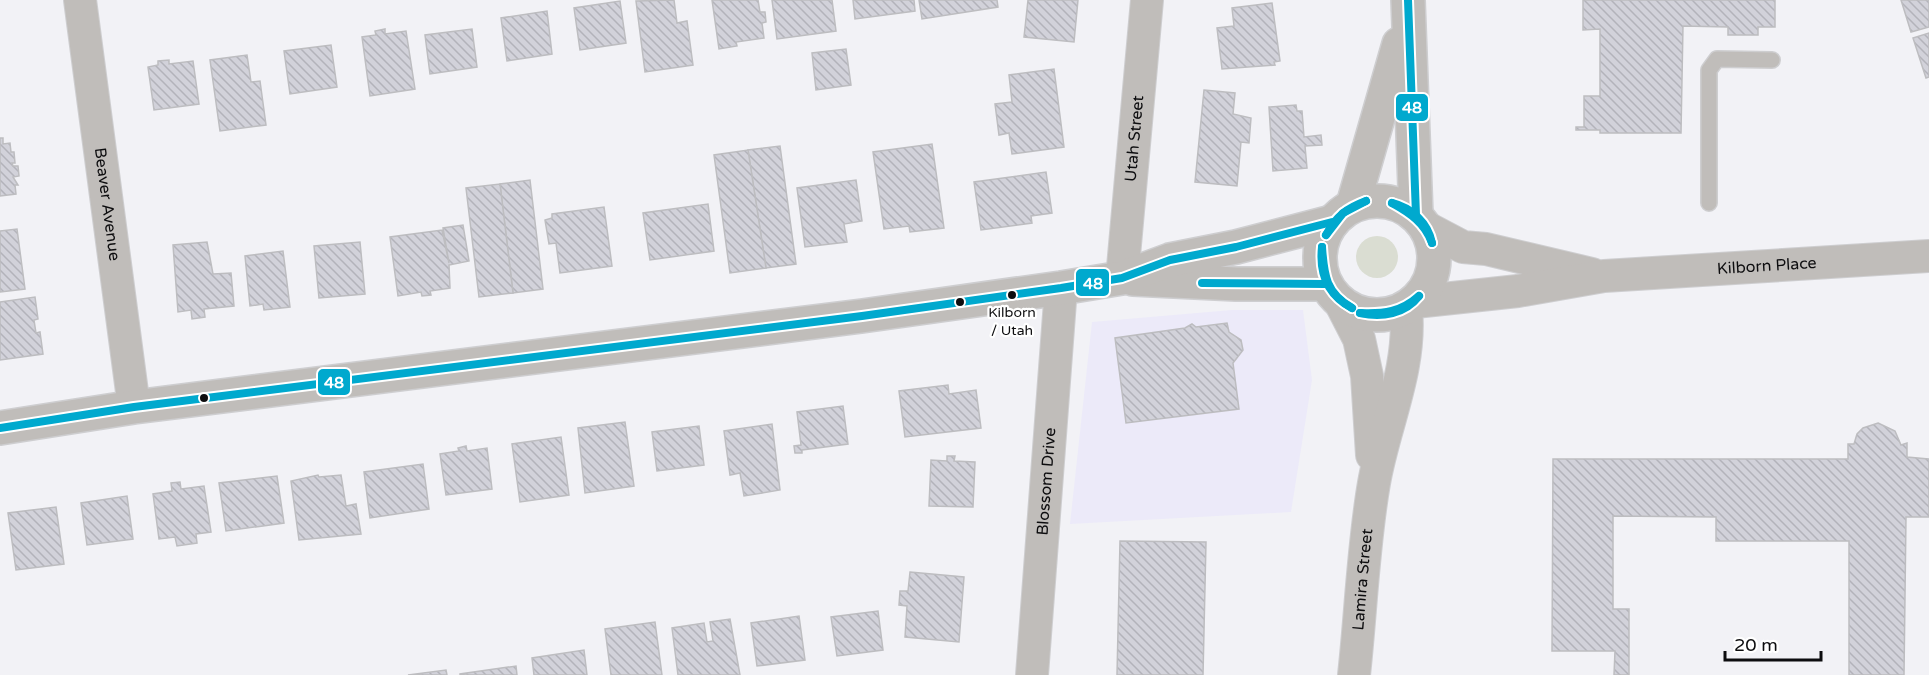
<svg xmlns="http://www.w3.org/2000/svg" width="1929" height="675" font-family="'Varela Round',sans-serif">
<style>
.commercial{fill:#eceaf9}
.green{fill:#daddd2}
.building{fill:url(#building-back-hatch);stroke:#bdbdc0;stroke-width:1.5}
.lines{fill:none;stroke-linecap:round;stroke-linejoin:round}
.service-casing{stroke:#ceced0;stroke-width:18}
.minor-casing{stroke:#ceced0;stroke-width:34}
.tertiary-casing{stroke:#ceced0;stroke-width:36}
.service{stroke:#c0bdba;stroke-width:15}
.minor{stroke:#c0bdba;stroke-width:32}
.tertiary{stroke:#c0bdba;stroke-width:33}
.bus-1-casing{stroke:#fff;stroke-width:12}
.bus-1{stroke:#00a9ce;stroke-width:8}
.bus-dot{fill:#0d0d0f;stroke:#fff;stroke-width:2}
.labels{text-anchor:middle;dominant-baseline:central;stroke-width:4.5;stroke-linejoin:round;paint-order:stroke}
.bus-label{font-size:14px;fill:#0d0d0f;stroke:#fff}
.street-label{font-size:16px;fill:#0d0d0f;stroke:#fff}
.line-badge{stroke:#fff;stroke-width:2}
.badge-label{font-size:16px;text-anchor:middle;font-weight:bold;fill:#fff}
</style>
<defs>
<pattern id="building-back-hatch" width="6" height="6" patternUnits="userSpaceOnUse" patternTransform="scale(1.5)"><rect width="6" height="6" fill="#d2d2da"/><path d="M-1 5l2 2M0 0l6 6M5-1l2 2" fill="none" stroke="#b3b3ba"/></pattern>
</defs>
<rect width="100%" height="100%" fill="#f2f2f6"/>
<path class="commercial" d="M 1232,310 L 1303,310 L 1312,380 L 1291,512 L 1070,524 L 1092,322 Z"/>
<circle class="green" cx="1377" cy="257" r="21"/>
<g class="building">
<path d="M 674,0 L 677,23 L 687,21 L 693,65 L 645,72 L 636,1 Z"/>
<path d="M 712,0 L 758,0 L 760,12 L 765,12 L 766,22 L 762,23 L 764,38 L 736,42 L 737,46 L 719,49 Z"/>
<path d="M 772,0 L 832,0 L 836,31 L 777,39 Z"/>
<path d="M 853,0 L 914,0 L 915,11 L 855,19 Z"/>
<path d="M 919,0 L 997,0 L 998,7 L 922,19 Z"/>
<path d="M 1028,0 L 1078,0 L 1074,42 L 1024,37 Z"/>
<path d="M 1583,0 L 1775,0 L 1775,27 L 1758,27 L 1758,35 L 1728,35 L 1728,27 L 1683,26 L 1681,133 L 1600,133 L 1600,130 L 1576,130 L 1576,127 L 1584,127 L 1584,96 L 1600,96 L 1600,29 L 1583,30 Z"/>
<path d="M 1901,0 L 1929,0 L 1929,27 L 1911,32 Z"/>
<path d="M 620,1 L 626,43 L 580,50 L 574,8 Z"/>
<path d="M 1272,3 L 1280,61 L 1274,62 L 1275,65 L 1222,69 L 1217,28 L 1234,26 L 1232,8 Z"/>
<path d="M 547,11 L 552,54 L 507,61 L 501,18 Z"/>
<path d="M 385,29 L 385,34 L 406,31 L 415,89 L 370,96 L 362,37 L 376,35 L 375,31 Z"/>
<path d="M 472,29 L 477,67 L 430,74 L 425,35 Z"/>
<path d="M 1929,33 L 1929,77 L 1926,78 L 1913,38 Z"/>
<path d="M 331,45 L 337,87 L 290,94 L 284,51 Z"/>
<path d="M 846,49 L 851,85 L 816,90 L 812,53 Z"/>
<path d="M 247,55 L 251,82 L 260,81 L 266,125 L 220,131 L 210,60 Z"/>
<path d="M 169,60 L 169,64 L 193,61 L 199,104 L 154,110 L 148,67 L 158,65 L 158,61 Z"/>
<path d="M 1054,69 L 1064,147 L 1012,154 L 1009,133 L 999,135 L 995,104 L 1012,102 L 1009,75 Z"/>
<path d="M 1204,90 L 1235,93 L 1233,114 L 1251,118 L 1249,143 L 1241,142 L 1237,186 L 1195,182 Z"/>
<path d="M 1296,105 L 1297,111 L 1302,111 L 1304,137 L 1321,135 L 1322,145 L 1305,146 L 1307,168 L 1273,171 L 1269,107 Z"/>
<path d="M 0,138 L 3,138 L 3,144 L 10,143 L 11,152 L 14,152 L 15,163 L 12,163 L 13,166 L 18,166 L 19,176 L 13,177 L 18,185 L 15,185 L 16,194 L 0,196 Z"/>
<path d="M 932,144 L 944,228 L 910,232 L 909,226 L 884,229 L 873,152 Z"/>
<path d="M 780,146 L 796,264 L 766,268 L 748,150 Z"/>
<path d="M 748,150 L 766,268 L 730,273 L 714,155 Z"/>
<path d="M 1046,172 L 1052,213 L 1031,216 L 1032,223 L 981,230 L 974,182 Z"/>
<path d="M 530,180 L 543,289 L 513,293 L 500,184 Z"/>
<path d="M 856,180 L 862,221 L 844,224 L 847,242 L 805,247 L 797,188 Z"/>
<path d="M 500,184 L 513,293 L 479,297 L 466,188 Z"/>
<path d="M 708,204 L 714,251 L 650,260 L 643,213 Z"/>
<path d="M 604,207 L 612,266 L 560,273 L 556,243 L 549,244 L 545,220 L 552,218 L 552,214 Z"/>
<path d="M 463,225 L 469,261 L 449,265 L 450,288 L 430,291 L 431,295 L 422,296 L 421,292 L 398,296 L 390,237 L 442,230 L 449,263 L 443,228 Z"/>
<path d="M 17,229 L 25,289 L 0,292 L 0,231 Z"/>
<path d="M 207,242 L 213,274 L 231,273 L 234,306 L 204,309 L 205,317 L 192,319 L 191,310 L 178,312 L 173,245 Z"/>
<path d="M 360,242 L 365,294 L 319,298 L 314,246 Z"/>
<path d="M 283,251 L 290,307 L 264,310 L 263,304 L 250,306 L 245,256 Z"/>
<path d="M 35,297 L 38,319 L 34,320 L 36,333 L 40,332 L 43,354 L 0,360 L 0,302 Z"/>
<path d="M 1227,323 L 1229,332 L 1241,340 L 1243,350 L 1233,363 L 1239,409 L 1126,423 L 1115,338 L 1185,328 L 1192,324 L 1196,327 Z"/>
<path d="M 948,385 L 949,394 L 976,390 L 981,428 L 905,437 L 899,391 Z"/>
<path d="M 843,406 L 848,444 L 802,450 L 802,453 L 795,453 L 794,446 L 801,445 L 797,412 Z"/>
<path d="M 625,422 L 634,486 L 585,493 L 578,428 Z"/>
<path d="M 1878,423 L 1895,431 L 1901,445 L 1907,443 L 1907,457 L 1929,459 L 1929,517 L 1906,517 L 1904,675 L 1849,675 L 1849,541 L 1716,541 L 1716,517 L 1613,516 L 1613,609 L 1629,609 L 1629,675 L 1614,675 L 1615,651 L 1552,651 L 1553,459 L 1848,459 L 1848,444 L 1854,444 L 1857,434 L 1863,428 Z"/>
<path d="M 772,424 L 780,490 L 744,496 L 740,473 L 730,475 L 724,431 Z"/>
<path d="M 699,426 L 704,465 L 657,471 L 652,432 Z"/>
<path d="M 561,437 L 569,495 L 520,502 L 512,444 Z"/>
<path d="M 466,446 L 467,451 L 487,448 L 492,489 L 446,495 L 440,454 L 459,451 L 458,448 Z"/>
<path d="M 947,456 L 955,456 L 954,461 L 975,462 L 973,507 L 929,506 L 931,460 L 947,461 Z"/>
<path d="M 423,464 L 429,509 L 370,518 L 364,472 Z"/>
<path d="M 318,475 L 319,477 L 341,475 L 346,506 L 356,504 L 361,534 L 299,540 L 291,481 Z"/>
<path d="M 277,476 L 284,523 L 226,531 L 219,483 Z"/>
<path d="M 180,482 L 181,489 L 204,486 L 211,532 L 196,534 L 197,543 L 177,546 L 175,537 L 159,539 L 153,494 L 172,491 L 171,483 Z"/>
<path d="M 127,496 L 133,539 L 87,545 L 81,503 Z"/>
<path d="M 56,507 L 64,564 L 16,570 L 8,513 Z"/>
<path d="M 1120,541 L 1206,542 L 1203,675 L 1117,675 Z"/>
<path d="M 910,572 L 964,577 L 959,642 L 905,637 L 907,606 L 899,605 L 900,591 L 908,591 Z"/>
<path d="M 878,611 L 883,650 L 837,656 L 831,617 Z"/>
<path d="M 799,616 L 805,660 L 757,666 L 751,623 Z"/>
<path d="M 730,619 L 740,675 L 678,675 L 672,628 L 704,623 L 707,642 L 713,641 L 710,622 Z"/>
<path d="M 655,622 L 662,675 L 611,675 L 605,629 Z"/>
<path d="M 584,650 L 587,675 L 534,675 L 532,658 Z"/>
<path d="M 516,666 L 517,675 L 460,675 L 460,674 Z"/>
<path d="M 446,670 L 447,675 L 408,675 Z"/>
</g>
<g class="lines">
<g class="service-casing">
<path id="service" d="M 1709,203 L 1709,70 L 1717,59 L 1772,60"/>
</g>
<g class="minor-casing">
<g id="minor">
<path id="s1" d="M 80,0 L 134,407"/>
<path d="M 1427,228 L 1463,247 L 1486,249 L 1592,274"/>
<path id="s2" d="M 1122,278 L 1147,0"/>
<path d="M 1340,302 L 1359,339 L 1367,376 L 1372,455"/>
<path id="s3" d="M 1415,302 L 1518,291 L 1604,276 L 1929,256"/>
<path id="s4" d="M 1032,675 L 1061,288"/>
<path id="s5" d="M 1354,675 C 1361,612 1363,546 1374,483 C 1384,425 1412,369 1406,308"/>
</g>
</g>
<g class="tertiary-casing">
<g id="tertiary">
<path d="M 1408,0 L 1416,215"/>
<circle cx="1377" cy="258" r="57"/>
<path d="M 1353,205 L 1399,44"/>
<path d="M 1133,279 L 1236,284 L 1325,284"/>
<path d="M 0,428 L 134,407 L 862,316 L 1061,288 L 1122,278 L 1170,260 L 1236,247 L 1332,222"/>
</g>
</g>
<use href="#service" class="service"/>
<use href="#minor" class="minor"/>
<use href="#tertiary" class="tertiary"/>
<g class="bus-1-casing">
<g id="bus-1">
<path d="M 1408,0 L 1416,215"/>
<path d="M 1392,203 C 1412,208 1428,223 1432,243"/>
<path d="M 1392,203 C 1410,213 1425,223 1432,243"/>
<path d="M 1326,235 C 1336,216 1347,208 1366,201"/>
<path d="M 1326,235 L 1343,213 L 1366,201"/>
<path d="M 1322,247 C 1324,276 1326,293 1352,308"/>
<path d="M 1322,247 C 1319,275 1328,295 1352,308"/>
<path d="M 1202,283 L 1325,284"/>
<path d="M 1360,313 C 1384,314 1401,312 1419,296"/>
<path d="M 1360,313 C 1382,318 1405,314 1419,296"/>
<path d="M 0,428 L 134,407 L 862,316 L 1061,288 L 1122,278 L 1170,260 L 1236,247 L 1332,222"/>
</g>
</g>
<use href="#bus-1" class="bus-1"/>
</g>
<g class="bus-dot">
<circle cx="1012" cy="295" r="5"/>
<circle cx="960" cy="302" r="5"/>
<circle cx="204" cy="398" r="5"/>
</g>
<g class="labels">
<g class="bus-label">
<text x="1012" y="312">Kilborn<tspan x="1012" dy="18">/ Utah</tspan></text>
</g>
<g class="street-label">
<text stroke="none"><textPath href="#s2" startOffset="140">Utah Street</textPath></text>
<text stroke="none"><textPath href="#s1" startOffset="206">Beaver Avenue</textPath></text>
<text stroke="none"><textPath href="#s3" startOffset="354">Kilborn Place</textPath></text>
<text stroke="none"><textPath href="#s4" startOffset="194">Blossom Drive</textPath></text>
<text stroke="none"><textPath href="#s5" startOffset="96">Lamira Street</textPath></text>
</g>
</g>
<g class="line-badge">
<rect x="1395" y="93" width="34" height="29" rx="6" fill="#00a9ce"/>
<rect x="1075" y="268" width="35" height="29" rx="6" fill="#00a9ce"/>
<rect x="317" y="368" width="34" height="28" rx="6" fill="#00a9ce"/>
</g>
<g class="badge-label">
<text x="1412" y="113">48</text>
<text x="1093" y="289">48</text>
<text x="334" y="388">48</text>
</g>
<path d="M1725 651v9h96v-9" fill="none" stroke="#0d0d0f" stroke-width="3"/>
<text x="1734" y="651" font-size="18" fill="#0d0d0f" stroke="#ffffff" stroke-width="4.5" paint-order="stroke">20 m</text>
</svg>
